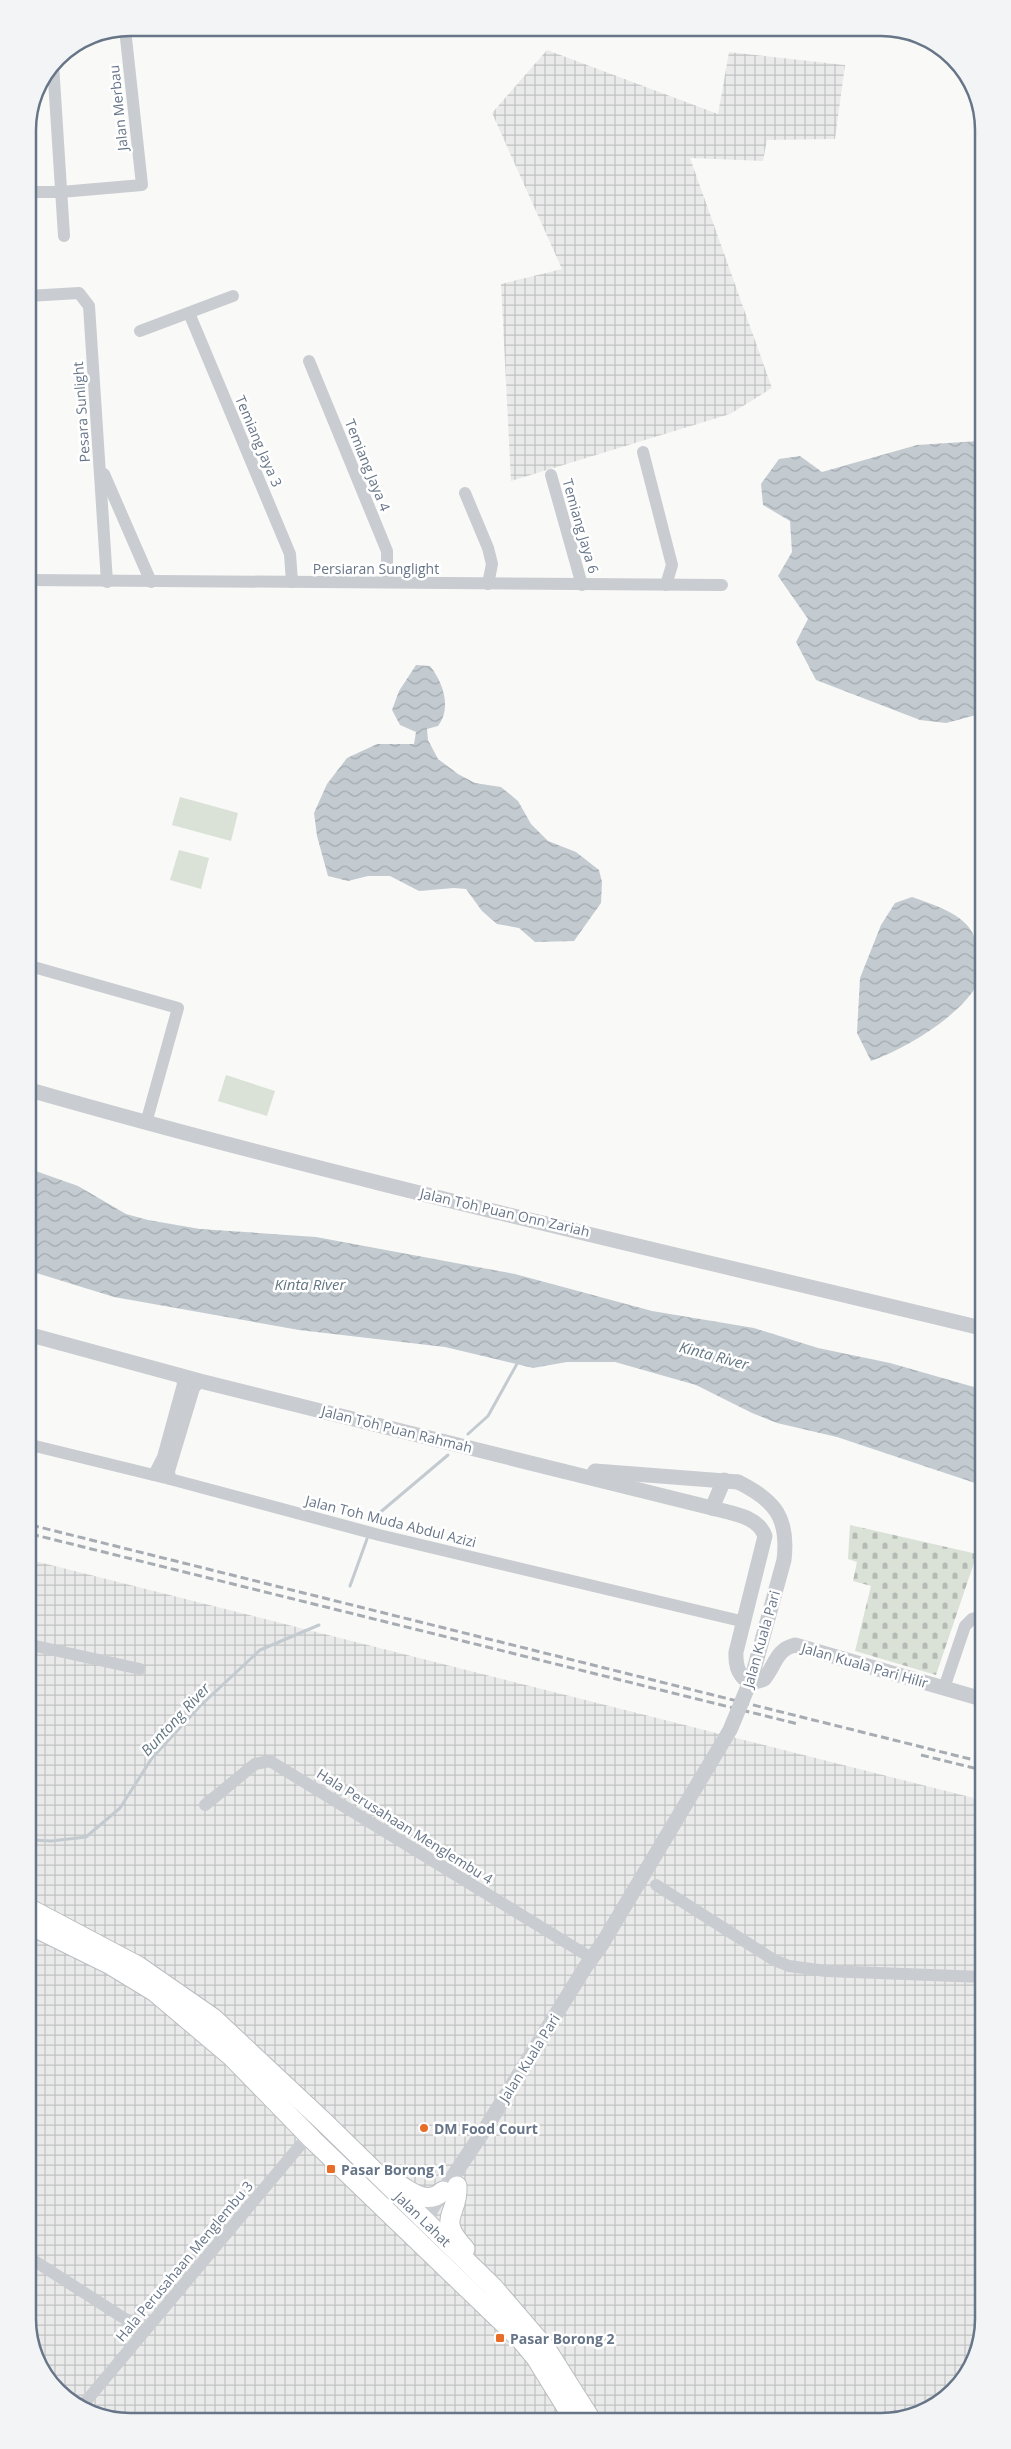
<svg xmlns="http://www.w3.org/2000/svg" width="1011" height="2449" font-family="'Open Sans',sans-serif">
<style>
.industrial{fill:url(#industrial-grid)}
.grass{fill:#dae1d7}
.cemetery{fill:url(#cemetery-stones)}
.water{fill:url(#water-waves)}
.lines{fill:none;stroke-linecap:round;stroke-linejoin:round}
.stream{stroke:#c3cbd1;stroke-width:3}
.primary-casing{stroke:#babdc2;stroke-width:21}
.minor{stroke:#c9ccd0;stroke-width:12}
.tertiary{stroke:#c9ccd0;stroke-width:15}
.primary{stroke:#fff;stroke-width:19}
.rail{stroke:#a7acb3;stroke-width:3;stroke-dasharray:8 4;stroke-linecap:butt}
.tertiary-bridge{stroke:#c9ccd0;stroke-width:15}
.poi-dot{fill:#e76d28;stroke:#fff;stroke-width:2}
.labels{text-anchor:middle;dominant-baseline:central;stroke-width:5;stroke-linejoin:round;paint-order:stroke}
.street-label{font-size:14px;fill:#677588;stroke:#fff}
.poi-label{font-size:14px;font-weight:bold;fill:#677588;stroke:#fff;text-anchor:start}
.water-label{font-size:15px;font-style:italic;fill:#637783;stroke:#fff}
.rim{fill:none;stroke:#677588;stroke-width:2.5}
</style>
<defs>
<pattern id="industrial-grid" width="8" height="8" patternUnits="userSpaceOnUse" patternTransform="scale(1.25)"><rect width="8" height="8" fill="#eaeaea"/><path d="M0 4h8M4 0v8" fill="none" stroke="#c1c2c3"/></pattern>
<pattern id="cemetery-stones" width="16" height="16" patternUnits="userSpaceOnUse" patternTransform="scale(1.25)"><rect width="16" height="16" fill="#dae1d7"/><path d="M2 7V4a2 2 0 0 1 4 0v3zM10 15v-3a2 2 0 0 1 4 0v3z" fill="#b5bbb4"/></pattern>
<pattern id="water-waves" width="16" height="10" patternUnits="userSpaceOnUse" patternTransform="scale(1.25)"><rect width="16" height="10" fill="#c3cbd1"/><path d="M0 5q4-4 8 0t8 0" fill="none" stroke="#a2a9af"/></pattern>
</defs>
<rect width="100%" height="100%" fill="#f9f9f7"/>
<g class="industrial">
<path d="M 547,50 L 718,114 L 729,52 L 845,65 L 835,139 L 767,140 L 763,161 L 690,158 L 772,388 L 730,414 L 511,481 L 501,284 L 562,269 L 492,113 Z"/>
<path d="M 31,1560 L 982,1800 L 983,2319 L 962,2381 L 914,2416 L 123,2421 L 67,2400 L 33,2352 Z"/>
</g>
<g class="grass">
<path d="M 180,797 L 238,813 L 231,841 L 172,825 Z"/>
<path d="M 179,850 L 209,858 L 201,889 L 170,880 Z"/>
<path d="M 226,1075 L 275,1091 L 267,1116 L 218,1101 Z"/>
</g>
<path class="cemetery" d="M 850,1525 L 977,1554 L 936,1675 L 855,1651 L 871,1586 L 853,1581 L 857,1562 L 848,1559 Z"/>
<g class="water">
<path d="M 979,441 L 980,714 L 946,723 L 920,720 L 816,680 L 796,642 L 808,619 L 778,576 L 792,552 L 790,521 L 763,505 L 761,484 L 779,459 L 800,456 L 822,472 L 917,445 Z"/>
<path d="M 416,665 L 430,666 C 443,682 452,708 438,726 L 427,729 L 428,740 L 438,759 L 458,774 L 475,783 L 501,787 L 518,801 L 531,824 L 548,841 L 576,852 L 599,870 L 602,882 L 601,903 L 574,941 L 535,942 L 519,928 L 497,924 L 482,911 L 466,889 L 454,888 L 419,891 L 390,876 L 368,876 L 348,881 L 328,876 L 317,836 L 314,813 L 327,784 L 347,758 L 377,744 L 414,744 L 416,732 L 400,725 L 392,710 L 399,691 Z"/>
<path d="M 912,897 C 931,904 953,910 967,925 C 979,939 987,970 976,987 C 955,1019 907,1048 871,1061 L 857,1033 L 860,978 L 881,925 L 895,903 Z"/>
<path d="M 30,1169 L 78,1186 L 126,1214 L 148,1220 L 200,1229 L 316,1237 L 515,1274 L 652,1311 L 754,1328 L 818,1348 L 890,1363 L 981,1389 L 981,1485 L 837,1437 L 777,1423 L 752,1413 L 696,1385 L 615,1362 L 567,1362 L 533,1368 L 445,1347 L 299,1330 L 114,1297 L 30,1271 Z"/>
</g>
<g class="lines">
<g class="stream">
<path d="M 468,1434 L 488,1416 L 518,1362"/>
<path d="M 373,1522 L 377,1515 L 448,1455"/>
<path d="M 350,1586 L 367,1539"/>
<path d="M 32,1840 L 51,1841 L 86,1837 L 120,1808 L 152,1758 L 200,1706 L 260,1650 L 319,1625"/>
</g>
<g class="primary-casing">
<g id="primary">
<path d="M 32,1910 L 138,1966 L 213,2018 L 324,2122 L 493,2287 L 547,2350 L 590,2418"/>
<path d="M 32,1926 L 109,1964 L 155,1992 L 232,2057 L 313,2140 L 519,2338"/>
<path d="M 395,2182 C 411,2192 427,2206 443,2191"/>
<path d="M 457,2186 C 459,2216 435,2217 465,2249"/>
<path d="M 513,2330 L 536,2358 L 573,2418"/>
</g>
</g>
<g class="minor">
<path d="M 141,28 L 199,30 L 198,28"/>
<path d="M 53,64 L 64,236"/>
<path d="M 28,192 L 61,192 L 142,185 L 125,29"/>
<path d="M 28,296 L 79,293 L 89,306 L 107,582"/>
<path d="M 189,313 L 290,554 L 292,582"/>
<path d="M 140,331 L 233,296"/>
<path d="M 309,361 L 387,551 L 387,582"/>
<path d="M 643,452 L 672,565 L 666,585"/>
<path d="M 104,474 L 151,582"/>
<path d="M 551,475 L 582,585"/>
<path d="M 465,493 L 488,548 L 492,564 L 488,584"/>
<path d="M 29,580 L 722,585"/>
<path d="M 30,966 L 178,1008 L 146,1123"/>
<path d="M 31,1445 L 170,1479 L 379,1535 L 745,1622"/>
<path d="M 154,1475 L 163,1457 L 183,1384 L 181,1375"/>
<path d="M 170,1479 L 169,1471 L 194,1388 L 200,1381"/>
<path d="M 31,1645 L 140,1669"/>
<path d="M 944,1688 L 965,1626 L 972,1619 L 982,1616"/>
<path d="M 205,1805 L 255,1764 L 270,1761 L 593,1959"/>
<path d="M 656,1885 L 774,1960 L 789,1966 L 826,1971 L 983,1977"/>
<path d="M 33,2260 L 144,2331"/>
<path d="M 82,2406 L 308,2136"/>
</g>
<g class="tertiary">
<path d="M 30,1090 C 344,1180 664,1251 981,1328"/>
<path d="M 31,1335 L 200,1381 L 712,1508 C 731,1513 758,1516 765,1536 L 736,1652 C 735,1670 743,1689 764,1679 C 776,1665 775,1650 795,1645 L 982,1699"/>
<path d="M 595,1471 L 738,1482"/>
<path d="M 712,1508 L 724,1480"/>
<path d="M 427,2222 L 431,2209 L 487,2126 L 586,1966 L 602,1944"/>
</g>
<use href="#primary" class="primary"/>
<g class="rail">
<path d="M 31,1525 L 982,1762"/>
<path d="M 31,1534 L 798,1724"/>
<path d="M 921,1755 L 982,1770"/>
</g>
<path class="tertiary-bridge" d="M 602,1944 L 730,1730 L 752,1677 L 784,1560 C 789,1518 775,1500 738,1482"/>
</g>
<g class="poi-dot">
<circle cx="424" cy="2128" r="5"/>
<rect x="326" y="2164" width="10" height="10" rx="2.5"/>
<rect x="495" y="2333" width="10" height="10" rx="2.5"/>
</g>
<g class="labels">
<g class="street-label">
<text transform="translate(118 108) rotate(-96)">Jalan Merbau</text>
<text transform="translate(81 412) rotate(-94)">Pesara Sunlight</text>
<text transform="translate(259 441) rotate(67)">Temiang Jaya 3</text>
<text transform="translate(368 465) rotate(68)">Temiang Jaya 4</text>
<text transform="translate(581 526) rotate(74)">Temiang Jaya 6</text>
<text x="376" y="568">Persiaran Sunglight</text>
<text transform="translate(505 1212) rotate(13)">Jalan Toh Puan Onn Zariah</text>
<text transform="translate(397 1429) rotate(14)">Jalan Toh Puan Rahmah</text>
<text transform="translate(391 1521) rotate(14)">Jalan Toh Muda Abdul Azizi</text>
<text transform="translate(761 1639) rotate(-74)">Jalan Kuala Pari</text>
<text transform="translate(865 1665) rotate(16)">Jalan Kuala Pari Hilir</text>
<text transform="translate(405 1826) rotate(32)">Hala Perusahaan Menglembu 4</text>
<text transform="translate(529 2058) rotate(-58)">Jalan Kuala Pari</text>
<text transform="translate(423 2219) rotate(44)">Jalan Lahat</text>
<text transform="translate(184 2261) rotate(-50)">Hala Perusahaan Menglembu 3</text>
</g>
<g class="poi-label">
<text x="434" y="2128">DM Food Court</text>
<text x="341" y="2169">Pasar Borong 1</text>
<text x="510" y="2338">Pasar Borong 2</text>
</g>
<g class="water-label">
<text x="310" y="1284">Kinta River</text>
<text transform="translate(714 1355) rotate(15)">Kinta River</text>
<text transform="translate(175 1719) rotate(-47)">Buntong River</text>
</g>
</g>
<path d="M0 0H1011V2449H0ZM130 36H881A94 94 0 0 1 975 130V2319A94 94 0 0 1 881 2413H130A94 94 0 0 1 36 2319V130A94 94 0 0 1 130 36Z" fill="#f3f4f5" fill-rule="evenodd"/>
<path class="rim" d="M130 36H881A94 94 0 0 1 975 130V2319A94 94 0 0 1 881 2413H130A94 94 0 0 1 36 2319V130A94 94 0 0 1 130 36Z"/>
</svg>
